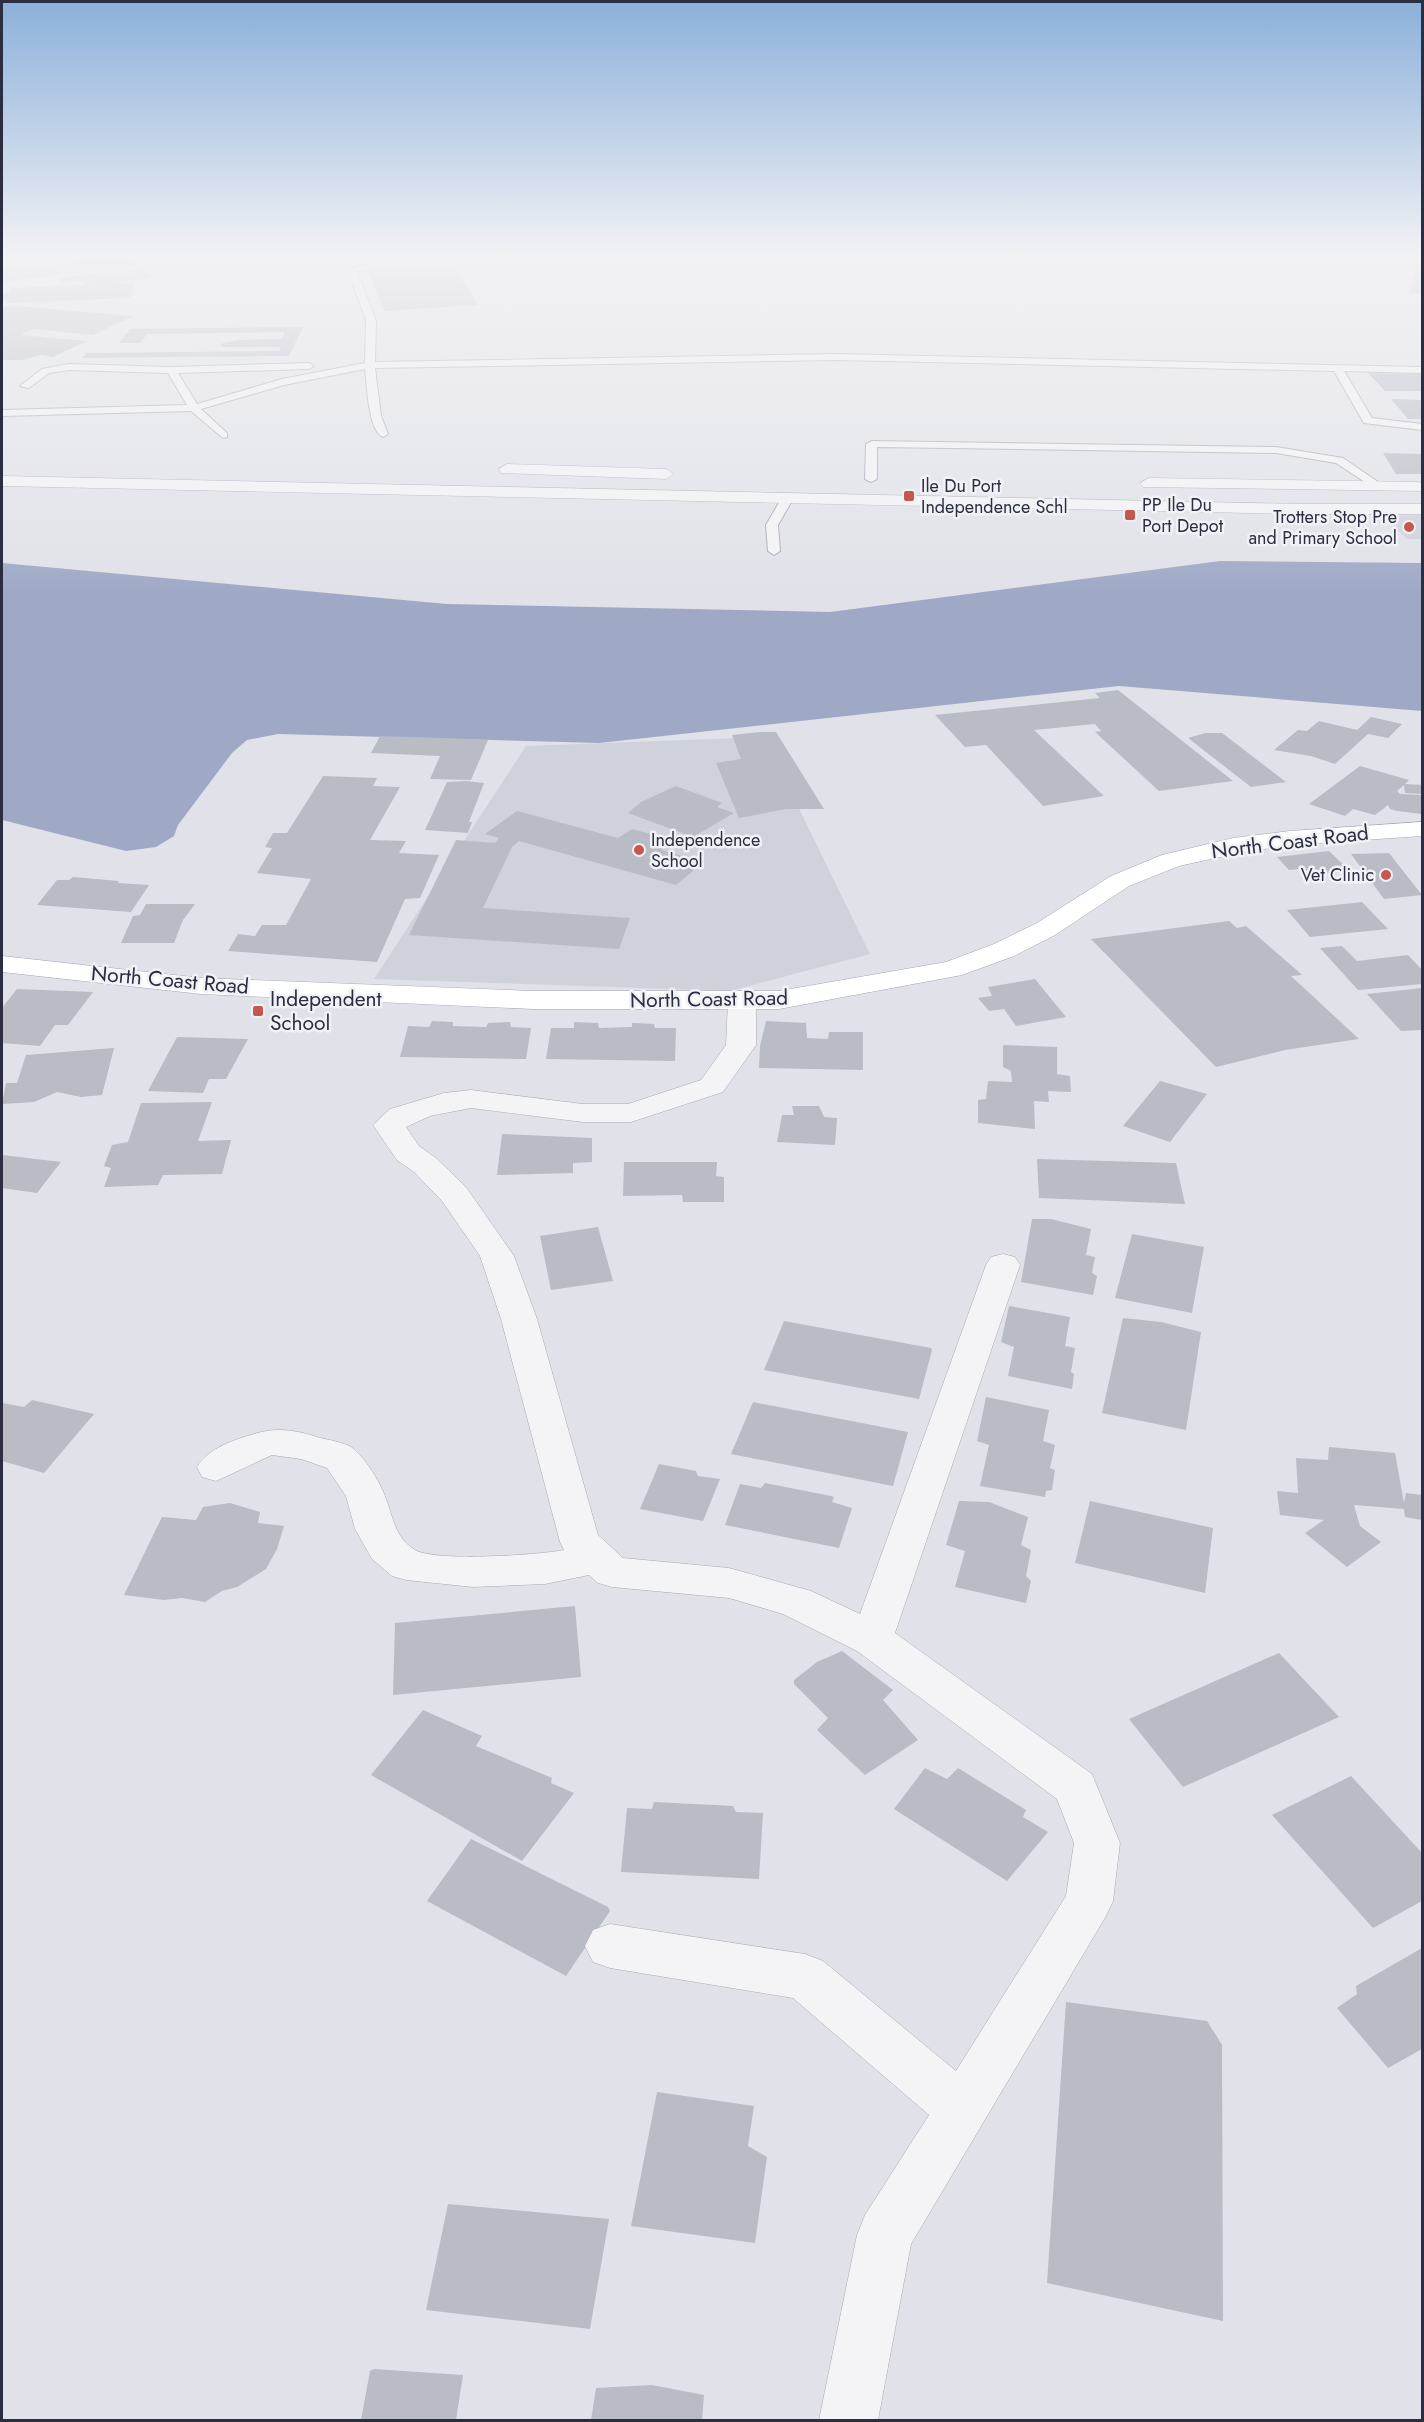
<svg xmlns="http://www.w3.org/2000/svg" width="1424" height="2422" font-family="Jost,sans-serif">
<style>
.built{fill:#cfd1db}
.water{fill:#9fa9c6}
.building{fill:#b9bbc5}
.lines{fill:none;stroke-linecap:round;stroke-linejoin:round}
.service-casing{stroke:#a7a8b3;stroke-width:2}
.minor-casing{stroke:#a7a8b3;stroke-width:1}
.tertiary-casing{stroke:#a7a8b3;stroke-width:1}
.primary-casing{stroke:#a1a5b4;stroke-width:1}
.service{fill:#f4f4f7;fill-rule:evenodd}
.minor{fill:#f4f4f7;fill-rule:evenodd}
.tertiary{fill:#f4f4f7;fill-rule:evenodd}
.primary{fill:#fff;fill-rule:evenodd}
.poi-dot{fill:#c6574e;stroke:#f1f2f6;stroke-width:2}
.labels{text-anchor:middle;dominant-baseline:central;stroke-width:5;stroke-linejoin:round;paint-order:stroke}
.far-poi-label{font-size:18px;fill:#2b2d40;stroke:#f1f2f6;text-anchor:start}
.street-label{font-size:21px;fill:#2b2d40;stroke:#f1f2f6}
.poi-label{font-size:21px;fill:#2b2d40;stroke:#f1f2f6;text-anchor:start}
</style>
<rect width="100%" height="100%" fill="#e1e2e9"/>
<g class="built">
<path d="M 1422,515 L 1422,539 L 1407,539 L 1383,516 Z"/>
<path d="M 764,737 L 870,954 L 730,991 L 374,979 L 526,746 Z"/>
</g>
<path class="water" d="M 1220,561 L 1422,563 L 1422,711 L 1119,686 L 599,743 L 278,734 L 247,740 L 232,753 L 178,825 L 174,836 L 156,847 L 126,851 L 2,820 L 2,563 L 447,604 L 830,612 Z"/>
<g class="building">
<path d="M 125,257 L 139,266 L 2,282 L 2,269 Z"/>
<path d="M 1418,261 L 1422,262 L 1422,294 L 1409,293 Z"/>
<path d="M 454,264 L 478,305 L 384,311 L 367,268 Z"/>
<path d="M 141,268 L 155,278 L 113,283 L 134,283 L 130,298 L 6,303 L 7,300 L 2,300 L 2,293 L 10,293 L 12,288 L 104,284 L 85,284 L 81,281 L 63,283 L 57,278 Z"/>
<path d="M 17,306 L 133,316 L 93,335 L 33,329 L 21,335 L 87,341 L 53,357 L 41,355 L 22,360 L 2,360 L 2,307 Z"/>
<path d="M 303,327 L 289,356 L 82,358 L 86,353 L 279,351 L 281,347 L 222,347 L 220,344 L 237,340 L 282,339 L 285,332 L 147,334 L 140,343 L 119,343 L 130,329 Z"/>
<path d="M 1368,373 L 1422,374 L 1422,391 L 1385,391 Z"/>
<path d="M 1391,399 L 1422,400 L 1422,419 L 1408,419 Z"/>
<path d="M 1383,453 L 1422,454 L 1422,474 L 1396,474 Z"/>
<path d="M 1118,690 L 1233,781 L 1159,791 L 1095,732 L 1101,731 L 1095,724 L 1034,730 L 1104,796 L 1043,806 L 986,745 L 965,747 L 935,715 L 1100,698 L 1095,693 Z"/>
<path d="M 1371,717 L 1402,724 L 1388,738 L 1368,734 L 1335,764 L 1311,756 L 1274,750 L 1298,730 L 1307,731 L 1319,721 L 1357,730 Z"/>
<path d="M 760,732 L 776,732 L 824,809 L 786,809 L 739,818 L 716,763 L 741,759 L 732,735 Z"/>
<path d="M 1205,733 L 1222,733 L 1286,782 L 1251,787 L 1188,738 Z"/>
<path d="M 380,736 L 472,739 L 488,740 L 471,780 L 430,779 L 440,756 L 371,753 Z"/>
<path d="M 1360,766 L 1409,780 L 1405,784 L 1422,785 L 1422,794 L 1405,793 L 1404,785 L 1397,791 L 1400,794 L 1422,795 L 1422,814 L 1397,811 L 1390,809 L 1388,805 L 1375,815 L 1353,809 L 1345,816 L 1309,804 Z"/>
<path d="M 323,776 L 377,778 L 373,786 L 400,787 L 370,840 L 406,841 L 399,853 L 439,855 L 420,898 L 405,899 L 377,962 L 228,951 L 238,934 L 255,936 L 262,925 L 286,925 L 311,879 L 257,873 L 272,848 L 265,847 L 273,833 L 287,833 Z"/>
<path d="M 466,781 L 484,783 L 469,822 L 472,822 L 468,833 L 425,830 L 447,782 Z"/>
<path d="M 676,786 L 722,803 L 717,807 L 734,813 L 693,837 L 628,813 L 641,802 Z"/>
<path d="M 517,811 L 618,838 L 632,829 L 673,840 L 661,850 L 704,862 L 676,885 L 519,841 L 512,847 L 483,908 L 630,918 L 619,949 L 409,935 L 456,840 L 495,843 L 499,838 L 485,834 Z"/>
<path d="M 1329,851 L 1350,871 L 1308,876 L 1301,869 L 1289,870 L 1277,857 Z"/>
<path d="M 1389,853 L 1422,895 L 1384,899 L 1351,854 Z"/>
<path d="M 73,877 L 119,881 L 118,883 L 149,885 L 131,912 L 37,905 L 57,880 L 69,880 Z"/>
<path d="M 1362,902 L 1388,929 L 1310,937 L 1287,910 Z"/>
<path d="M 146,904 L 195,904 L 183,920 L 174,943 L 121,943 L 133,916 L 140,915 Z"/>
<path d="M 1229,921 L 1237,928 L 1246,926 L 1300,973 L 1302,975 L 1291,976 L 1359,1039 L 1285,1050 L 1216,1067 L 1091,939 Z"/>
<path d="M 1342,946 L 1357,961 L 1408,955 L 1422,970 L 1422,984 L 1358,990 L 1320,948 Z"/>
<path d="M 1035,979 L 1066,1017 L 1016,1026 L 1004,1009 L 989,1011 L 978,998 L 992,996 L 988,987 Z"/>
<path d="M 1422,988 L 1422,1030 L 1401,1031 L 1367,994 Z"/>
<path d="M 17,989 L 93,992 L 68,1025 L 55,1025 L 40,1046 L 2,1043 L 2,1008 Z"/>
<path d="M 432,1021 L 453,1022 L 453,1026 L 486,1027 L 488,1023 L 510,1022 L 511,1027 L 531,1028 L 526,1059 L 400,1057 L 408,1026 L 429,1027 Z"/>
<path d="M 766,1021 L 806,1023 L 807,1038 L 828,1039 L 829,1032 L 863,1032 L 863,1070 L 759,1068 L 760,1046 Z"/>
<path d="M 574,1022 L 598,1023 L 599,1028 L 632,1027 L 632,1023 L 636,1023 L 654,1024 L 655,1028 L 676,1028 L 675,1061 L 546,1059 L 551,1028 L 574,1028 Z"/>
<path d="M 177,1037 L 248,1039 L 226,1079 L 209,1079 L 203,1093 L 148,1091 Z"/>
<path d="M 1003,1045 L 1057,1047 L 1057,1074 L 1070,1076 L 1071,1092 L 1048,1091 L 1049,1102 L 1034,1101 L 1035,1129 L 978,1123 L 978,1100 L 986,1099 L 988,1081 L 1012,1082 L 1011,1071 L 1003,1067 Z"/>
<path d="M 114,1048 L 102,1095 L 81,1097 L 57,1092 L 34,1102 L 2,1104 L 6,1083 L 17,1083 L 26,1055 Z"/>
<path d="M 1160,1081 L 1207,1094 L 1170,1142 L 1123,1126 Z"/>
<path d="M 212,1102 L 198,1141 L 231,1140 L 222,1174 L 163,1175 L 158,1185 L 104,1187 L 111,1168 L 104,1166 L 112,1145 L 128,1142 L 141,1103 Z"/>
<path d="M 792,1106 L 819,1106 L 824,1117 L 837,1118 L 835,1145 L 777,1142 L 782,1115 L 794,1115 Z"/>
<path d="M 502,1134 L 592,1138 L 592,1162 L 573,1163 L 573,1173 L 497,1175 Z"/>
<path d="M 2,1155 L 61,1162 L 37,1193 L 2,1188 Z"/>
<path d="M 1037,1159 L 1176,1163 L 1185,1204 L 1039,1198 Z"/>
<path d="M 624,1162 L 717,1162 L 716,1176 L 724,1177 L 724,1202 L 683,1202 L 682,1195 L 623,1196 Z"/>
<path d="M 1032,1219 L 1051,1219 L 1091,1229 L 1086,1255 L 1095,1257 L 1092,1273 L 1097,1276 L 1093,1295 L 1021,1282 Z"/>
<path d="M 598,1227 L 613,1281 L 551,1290 L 540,1236 Z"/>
<path d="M 1132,1234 L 1204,1247 L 1192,1313 L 1115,1298 Z"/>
<path d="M 1009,1306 L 1070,1317 L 1065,1346 L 1075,1348 L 1071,1372 L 1074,1374 L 1072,1389 L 1008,1376 L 1014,1347 L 1001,1342 Z"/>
<path d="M 1123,1318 L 1161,1322 L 1201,1332 L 1186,1430 L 1102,1413 Z"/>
<path d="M 784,1321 L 931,1348 L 932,1350 L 919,1399 L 764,1370 Z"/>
<path d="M 986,1397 L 1049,1410 L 1043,1441 L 1055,1445 L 1050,1468 L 1055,1470 L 1052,1490 L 1046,1491 L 1045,1497 L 980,1486 L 989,1445 L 977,1441 Z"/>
<path d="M 32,1400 L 94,1414 L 44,1473 L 2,1461 L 2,1403 L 24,1407 Z"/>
<path d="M 753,1402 L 908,1432 L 893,1486 L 731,1454 Z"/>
<path d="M 1329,1447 L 1395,1453 L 1404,1503 L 1406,1493 L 1422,1495 L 1422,1520 L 1405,1517 L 1404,1509 L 1354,1505 L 1360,1526 L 1381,1542 L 1347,1567 L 1305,1533 L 1324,1520 L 1280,1515 L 1277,1491 L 1298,1493 L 1296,1458 L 1328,1460 Z"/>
<path d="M 659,1464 L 696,1471 L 698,1476 L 720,1479 L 703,1521 L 640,1509 Z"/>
<path d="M 765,1483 L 831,1496 L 834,1497 L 832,1502 L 852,1508 L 839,1548 L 725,1525 L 740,1484 L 761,1488 Z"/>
<path d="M 959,1501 L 989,1502 L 1028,1517 L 1021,1545 L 1031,1550 L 1026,1576 L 1031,1581 L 1026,1603 L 955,1587 L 965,1551 L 946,1545 Z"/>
<path d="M 1090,1501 L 1213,1528 L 1205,1593 L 1075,1563 Z"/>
<path d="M 230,1503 L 260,1512 L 258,1523 L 284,1526 L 277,1549 L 266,1569 L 237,1587 L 222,1591 L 205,1602 L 182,1598 L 164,1600 L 124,1595 L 162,1517 L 196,1520 L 203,1507 Z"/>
<path d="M 575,1606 L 581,1677 L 393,1695 L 395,1623 Z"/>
<path d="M 842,1651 L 893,1690 L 883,1700 L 918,1740 L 865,1775 L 817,1730 L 828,1718 L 794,1684 L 794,1680 L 817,1662 Z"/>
<path d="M 1279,1653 L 1339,1717 L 1183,1787 L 1129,1719 Z"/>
<path d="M 423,1710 L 482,1736 L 476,1746 L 552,1778 L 551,1783 L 574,1793 L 522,1861 L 371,1775 Z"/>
<path d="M 925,1768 L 947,1779 L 958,1768 L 1026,1810 L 1023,1817 L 1048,1832 L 1007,1881 L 894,1809 Z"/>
<path d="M 1351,1776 L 1422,1853 L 1422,1901 L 1373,1928 L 1272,1815 Z"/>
<path d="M 654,1802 L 733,1806 L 736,1812 L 763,1813 L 759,1879 L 621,1872 L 627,1808 L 652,1809 Z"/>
<path d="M 471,1839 L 608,1907 L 610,1911 L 566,1976 L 427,1901 Z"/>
<path d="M 1422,1948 L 1422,2049 L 1388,2068 L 1337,2008 L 1357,1994 L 1356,1986 Z"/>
<path d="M 1066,2002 L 1207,2021 L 1222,2045 L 1223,2321 L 1047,2283 Z"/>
<path d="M 657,2092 L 754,2106 L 748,2146 L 767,2157 L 755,2243 L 631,2226 Z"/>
<path d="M 448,2204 L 609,2219 L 590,2329 L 426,2310 Z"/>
<path d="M 374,2369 L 463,2375 L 456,2420 L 361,2420 L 370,2371 Z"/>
<path d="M 652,2385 L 704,2395 L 702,2420 L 591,2420 L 596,2388 Z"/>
</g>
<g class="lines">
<g class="service-casing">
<g id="service">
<path d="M 393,254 L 402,254 L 392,265 L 357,271 L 376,321 L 375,362 L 836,354 L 1422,367 L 1422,373 L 1344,371 L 1372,418 L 1422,424 L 1422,430 L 1364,423 L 1334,371 L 836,360 L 375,368 L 381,416 L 388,434 L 383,437 C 368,431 367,384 365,369 L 284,385 L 201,409 L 227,433 L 227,437 L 223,438 L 191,411 L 2,416 L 2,410 L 187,405 L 168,373 L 69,370 L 49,373 L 29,388 L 20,386 L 42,369 L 69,364 L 171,367 L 309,363 L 314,366 L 309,369 L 178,373 L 197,404 L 282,379 L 365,363 L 366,321 L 348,269 L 386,261 Z"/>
<path d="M 872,441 L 1276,447 L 1343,458 L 1384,486 L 1374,488 L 1336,463 L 1276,453 L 877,447 L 877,479 L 871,482 L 865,479 L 866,444 Z"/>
<path d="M 784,494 L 794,497 L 778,525 L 780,551 L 774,555 L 768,551 L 766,525 Z"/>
</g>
</g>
<g class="minor-casing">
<path id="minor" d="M 742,993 L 752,996 L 756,1002 L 756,1045 L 723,1092 L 631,1122 L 583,1122 L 471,1108 L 430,1116 L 406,1127 L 419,1146 L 436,1158 L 466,1187 L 514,1256 L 537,1319 L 598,1535 L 623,1558 L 729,1568 L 811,1591 L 860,1614 L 986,1265 L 991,1257 L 1003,1254 L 1015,1257 L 1020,1265 L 895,1633 L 1092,1774 L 1120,1843 L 1113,1901 L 1106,1916 L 911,2244 L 878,2420 L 819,2420 L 857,2235 L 865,2215 L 929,2115 L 793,1998 L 610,1968 L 593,1962 L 585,1946 L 593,1930 L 610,1924 L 805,1954 L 823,1961 L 956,2071 L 1066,1896 L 1074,1843 L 1057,1799 L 857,1651 L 783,1614 L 729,1598 L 612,1587 L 598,1583 L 589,1575 L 545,1584 L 473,1587 L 406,1580 L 392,1576 L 372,1559 L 355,1529 L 346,1496 L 327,1468 L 301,1459 L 272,1455 L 216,1481 L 202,1477 L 197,1467 C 208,1448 234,1440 254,1434 C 275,1427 296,1430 317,1437 C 327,1440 347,1442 355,1450 C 366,1460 380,1482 385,1496 C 393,1516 394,1537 415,1550 C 435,1562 539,1555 564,1550 L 560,1542 L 501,1319 L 480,1256 L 442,1201 L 414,1172 L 397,1160 L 373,1125 L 390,1109 L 444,1093 L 471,1090 L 583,1104 L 628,1104 L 701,1080 L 726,1045 L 728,1002 L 732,996 Z"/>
</g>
<g class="tertiary-casing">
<g id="tertiary">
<path d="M 507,464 L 666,469 L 674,474 L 666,479 L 501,473 L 499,469 Z"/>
<path d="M 2,476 L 1299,504 L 1422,504 L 1422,514 L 1299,514 L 2,486 Z"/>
<path d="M 1149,478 L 1418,482 L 1422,483 L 1422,491 L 1143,487 L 1140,483 Z"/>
</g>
</g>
<g class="primary-casing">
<path id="primary" d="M 1422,822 L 1422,836 L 1290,845 L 1233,854 L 1179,866 L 1129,886 L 1055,935 L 1014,956 L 962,975 L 779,1009 L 533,1009 L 201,994 L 2,972 L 2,956 L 201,978 L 533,991 L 779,991 L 946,962 L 994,944 L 1037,923 L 1111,876 L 1162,855 L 1233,838 L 1290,831 Z"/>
</g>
<use href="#service" class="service"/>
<use href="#minor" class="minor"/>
<use href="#tertiary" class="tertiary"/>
<use href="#primary" class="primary"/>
</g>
<linearGradient id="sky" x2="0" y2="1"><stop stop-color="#8bb0da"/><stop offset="0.43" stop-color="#f2f2f5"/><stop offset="1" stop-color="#f2f2f5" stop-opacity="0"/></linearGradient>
<rect width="1424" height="593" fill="url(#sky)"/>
<g class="poi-dot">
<rect x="903" y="490" width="12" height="12" rx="3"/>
<rect x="1124" y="509" width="12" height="12" rx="3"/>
<circle cx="1409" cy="527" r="6"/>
<circle cx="639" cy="850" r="6"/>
<circle cx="1386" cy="875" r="6"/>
<rect x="252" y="1005" width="12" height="12" rx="3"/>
</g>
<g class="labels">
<g class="far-poi-label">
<text x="921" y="486">Ile Du Port<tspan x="921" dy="21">Independence Schl</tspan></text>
<text x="1142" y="505">PP Ile Du<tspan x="1142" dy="21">Port Depot</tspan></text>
<text x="1397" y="517" text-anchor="end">Trotters Stop Pre<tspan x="1397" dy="21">and Primary School</tspan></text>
<text x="651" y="840">Independence<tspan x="651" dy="21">School</tspan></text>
<text x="1374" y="875" text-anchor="end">Vet Clinic</text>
</g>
<g class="street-label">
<text transform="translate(1290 842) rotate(-7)">North Coast Road</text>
<text transform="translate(170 980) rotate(5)">North Coast Road</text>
<text transform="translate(709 999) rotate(-1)">North Coast Road</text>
</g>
<g class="poi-label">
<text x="270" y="999">Independent<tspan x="270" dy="24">School</tspan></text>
</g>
</g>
<rect width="1424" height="2422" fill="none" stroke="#2b2d40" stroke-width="6"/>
</svg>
